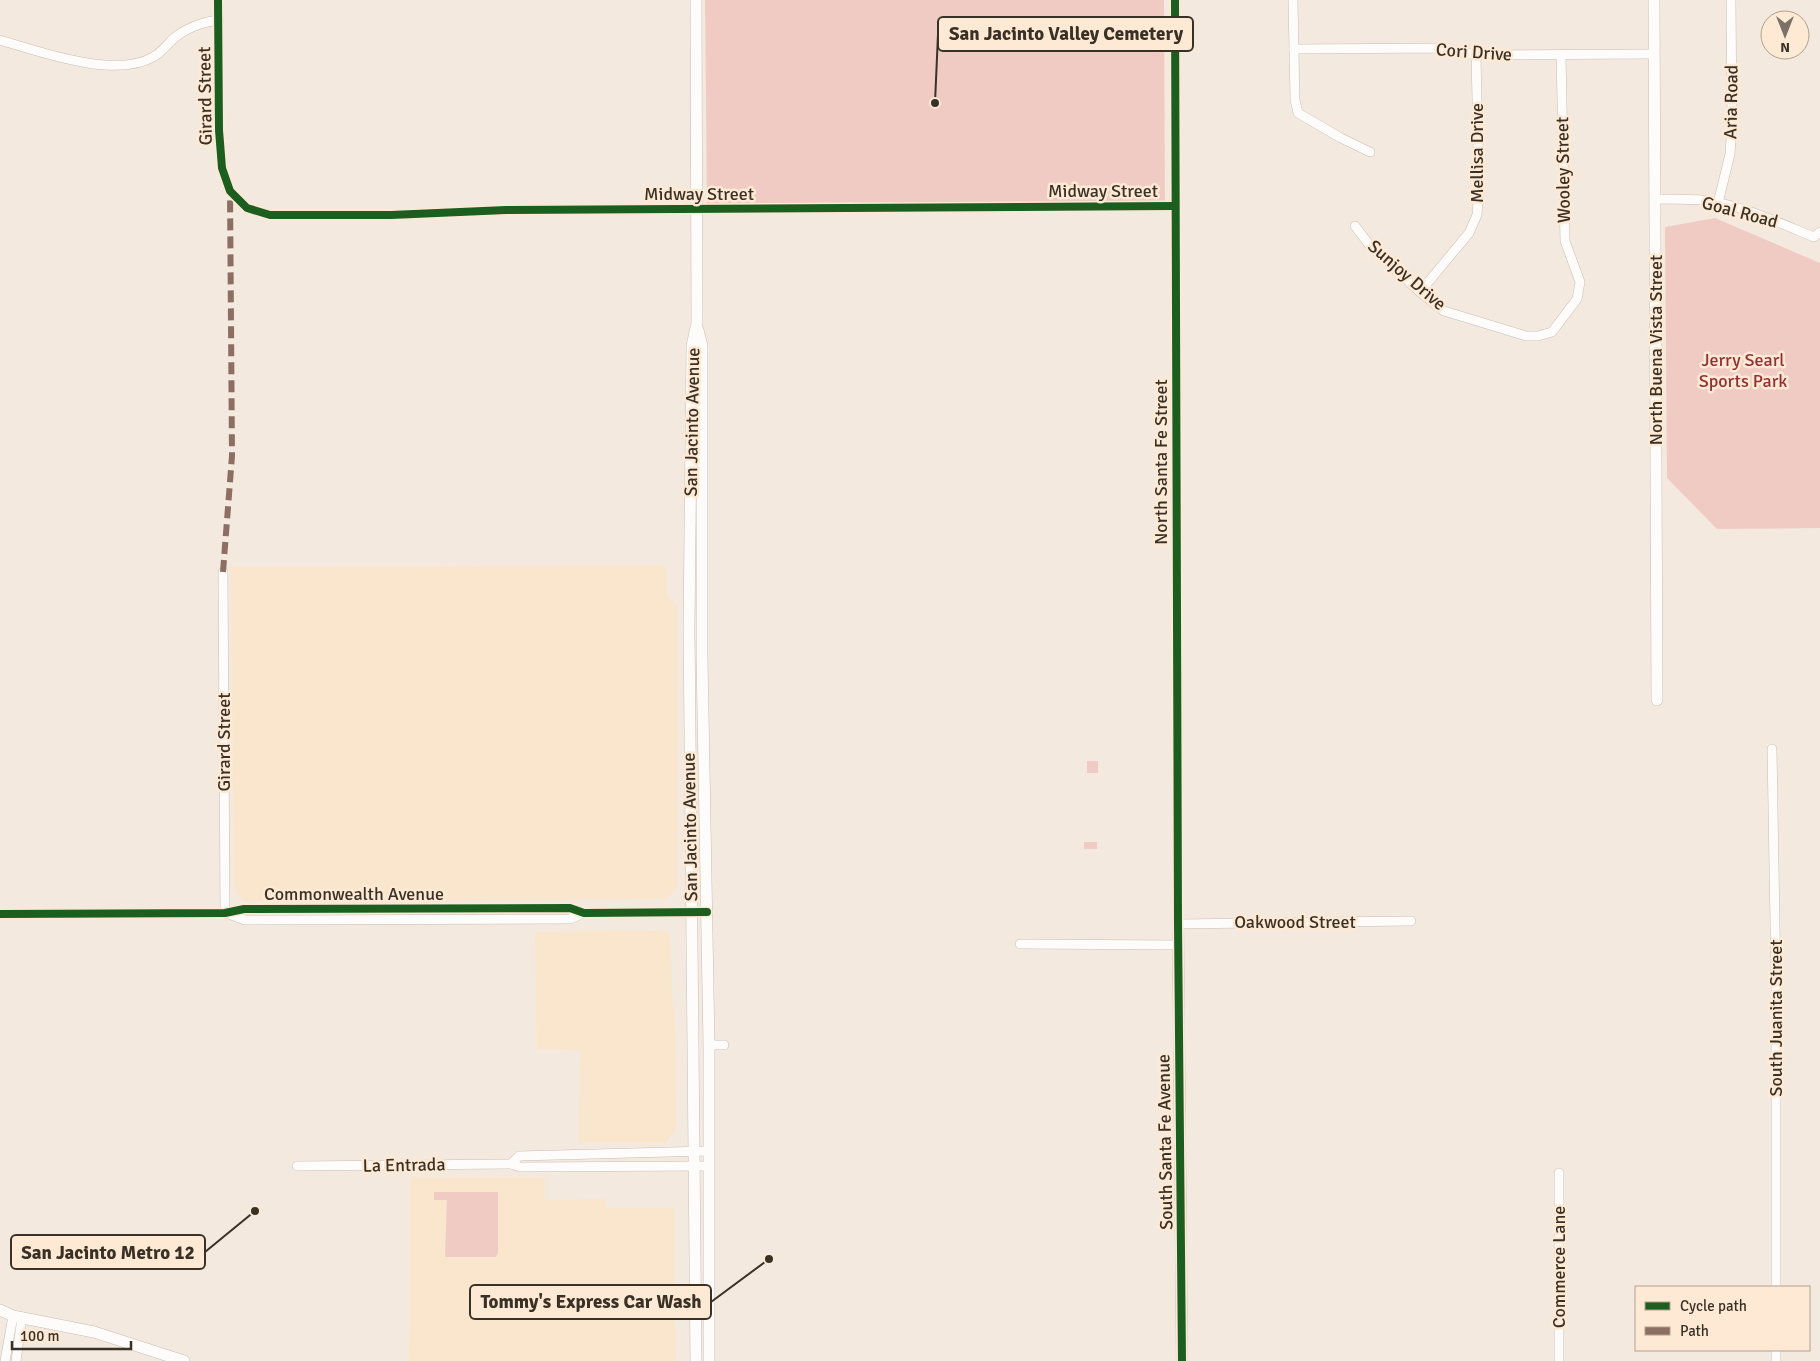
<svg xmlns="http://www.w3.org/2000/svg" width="1820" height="1361" font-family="Signika,sans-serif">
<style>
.built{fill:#fae5cd}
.green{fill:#f0cbc4}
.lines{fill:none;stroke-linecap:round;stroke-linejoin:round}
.street-casing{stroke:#c7beb4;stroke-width:10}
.secondary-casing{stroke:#c7beb4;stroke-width:12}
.street{stroke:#fdfcfa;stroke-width:9}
.secondary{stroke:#fdfcfa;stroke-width:11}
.quiet{stroke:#8d6e63;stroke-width:6;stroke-dasharray:12 6;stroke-linecap:butt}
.cycleway-casing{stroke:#feead4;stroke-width:11}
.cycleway{stroke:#1b5e20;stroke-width:8}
.labels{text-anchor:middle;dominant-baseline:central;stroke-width:5;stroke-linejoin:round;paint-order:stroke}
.street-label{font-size:18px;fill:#3a3126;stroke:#feead4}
.park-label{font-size:18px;fill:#952e33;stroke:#feead4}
.leader{fill:none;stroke:#3a3126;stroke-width:2}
.callout-dot{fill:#3a3126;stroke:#feead4;stroke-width:2}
.callout{fill:#feead4;stroke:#3a3126;stroke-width:2}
.callout-label{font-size:19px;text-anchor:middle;font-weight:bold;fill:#3a3126}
</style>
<rect width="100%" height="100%" fill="#f4e9de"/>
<g class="built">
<path d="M 666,566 L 667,595 L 677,605 L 677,888 L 666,899 L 243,901 L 234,887 L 231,567 Z"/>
<path d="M 667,931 L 671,942 L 672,1000 L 675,1013 L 676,1130 L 665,1143 L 579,1143 L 580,1050 L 537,1049 L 535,932 Z"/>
<path d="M 411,1177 L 545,1177 L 545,1200 L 606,1199 L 606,1208 L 675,1208 L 674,1285 L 676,1361 L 409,1361 Z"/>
</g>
<g class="green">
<path d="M 705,0 L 1164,0 L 1165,207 L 707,207 Z"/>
<path d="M 1715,218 L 1820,263 L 1820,528 L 1717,529 L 1667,478 L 1665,227 Z"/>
<rect x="1087" y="761" width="11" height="12"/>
<rect x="1084" y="842" width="13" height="7"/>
<path d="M 434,1192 L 498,1192 L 498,1253 L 496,1257 L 445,1257 L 447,1200 L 434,1200 Z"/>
</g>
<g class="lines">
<g class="street-casing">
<g id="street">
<path d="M 218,0 L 219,130 L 222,168 L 230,191 L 247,208 L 270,215 L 391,215 L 506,210 L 1175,206"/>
<path d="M 1175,0 L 1178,924 L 1411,921"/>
<path d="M 1293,0 L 1295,100 L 1298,113 L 1341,138 L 1370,152"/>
<path d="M 0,40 C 40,52 116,79 153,57 C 161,53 167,45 173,39 C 186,28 203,22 219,20"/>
<path d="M 1294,49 L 1446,48 L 1476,55 L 1654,54"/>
<path d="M 1655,199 C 1671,199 1687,199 1702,200 C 1736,203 1782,224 1814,237 L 1820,232"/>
<path d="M 1718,203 L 1730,154 L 1732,124 L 1731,0"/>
<path d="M 1355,226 L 1371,247 L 1420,292 L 1444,311 L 1526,336 L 1538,336 L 1552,332 L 1577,299 L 1580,282 L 1565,241 L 1561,55"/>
<path d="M 1420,292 L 1469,233 L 1477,215 L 1479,188 L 1476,55"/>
<path d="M 223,572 L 225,913"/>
<path d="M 1772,749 L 1776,982 L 1776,1287"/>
<path d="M 226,913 L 245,920 L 570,919 L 584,913"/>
<path d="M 0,914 L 225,913 L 244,909 L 570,908 L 584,913 L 707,912"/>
<path d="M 1020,944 L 1178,945"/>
<path d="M 709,1045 L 724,1045"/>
<path d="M 511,1164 L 519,1156 L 708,1151"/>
<path d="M 297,1166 L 511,1164 L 520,1167 L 708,1166"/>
<path d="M 1776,1350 L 1776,1361"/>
<path d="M 5,1361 L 13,1316"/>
<path d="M 16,1361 L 22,1317"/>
<path d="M 1559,1361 L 1559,1173"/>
</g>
</g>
<g class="secondary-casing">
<g id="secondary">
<path d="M 696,0 L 697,323 L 692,346 L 689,628 L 696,1361"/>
<path d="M 1654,0 L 1657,700"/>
<path d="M 698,330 L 702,346 L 702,657 L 709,1045 L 709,1361"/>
<path d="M 1178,924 L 1182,1361"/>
<path d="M 0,1310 L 13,1316 L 94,1332 L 184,1361"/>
</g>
</g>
<use href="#street" class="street"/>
<use href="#secondary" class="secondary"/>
<path class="quiet" d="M 223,572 L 232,456 L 230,191"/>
<g class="cycleway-casing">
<g id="cycleway">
<path d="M 218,0 L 219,130 L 222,168 L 230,191 L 247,208 L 270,215 L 391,215 L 506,210 L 1175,206"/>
<path d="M 1175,0 L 1178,924 L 1182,1361"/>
<path d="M 0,914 L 225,913 L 244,909 L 570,908 L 584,913 L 707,912"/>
</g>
</g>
<use href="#cycleway" class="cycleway"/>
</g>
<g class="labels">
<g class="street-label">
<text transform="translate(1474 52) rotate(4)">Cori Drive</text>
<text transform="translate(205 96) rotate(-91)">Girard Street</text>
<text transform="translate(1731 102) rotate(-89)">Aria Road</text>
<text transform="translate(1477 153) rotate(-90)">Mellisa Drive</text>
<text transform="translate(1563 170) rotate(-91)">Wooley Street</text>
<text x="1103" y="191">Midway Street</text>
<text x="699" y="194">Midway Street</text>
<text transform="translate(1740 212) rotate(15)">Goal Road</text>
<text transform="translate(1407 275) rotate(41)">Sunjoy Drive</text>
<text transform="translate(1656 350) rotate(-90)">North Buena Vista Street</text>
<text transform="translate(692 422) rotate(-89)">San Jacinto Avenue</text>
<text transform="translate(1161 462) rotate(-90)">North Santa Fe Street</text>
<text transform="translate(224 742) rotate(-90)">Girard Street</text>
<text transform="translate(690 827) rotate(-91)">San Jacinto Avenue</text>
<text x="354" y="894">Commonwealth Avenue</text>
<text x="1295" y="922">Oakwood Street</text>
<text transform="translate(1776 1018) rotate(-90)">South Juanita Street</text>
<text transform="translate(1165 1142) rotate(-91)">South Santa Fe Avenue</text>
<text transform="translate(404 1165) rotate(-1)">La Entrada</text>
<text transform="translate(1559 1267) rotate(-90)">Commerce Lane</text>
</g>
<g class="park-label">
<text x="1743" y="360">Jerry Searl<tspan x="1743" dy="21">Sports Park</tspan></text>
</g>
</g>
<path class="leader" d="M935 103L938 34M255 1211L205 1252M769 1259L711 1302"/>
<g class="callout-dot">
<circle cx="935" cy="103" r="5"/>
<circle cx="255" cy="1211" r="5"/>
<circle cx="769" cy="1259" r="5"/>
</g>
<g class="callout">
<rect x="938" y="17" width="255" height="34" rx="5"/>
<rect x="11" y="1235" width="194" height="34" rx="5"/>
<rect x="470" y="1285" width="241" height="34" rx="5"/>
</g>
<g class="callout-label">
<text x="1066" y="40">San Jacinto Valley Cemetery</text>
<text x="108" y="1259">San Jacinto Metro 12</text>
<text x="591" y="1308">Tommy's Express Car Wash</text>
</g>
<rect x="1635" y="1286" width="175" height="65" fill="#feead4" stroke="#b0a08e"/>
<rect x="1645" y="1302" width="25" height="8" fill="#1b5e20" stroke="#b0a08e"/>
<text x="1680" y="1311" font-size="15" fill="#3a3126">Cycle path</text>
<rect x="1645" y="1327" width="25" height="8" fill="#8d6e63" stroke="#b0a08e"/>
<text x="1680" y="1336" font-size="15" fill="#3a3126">Path</text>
<g transform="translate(1785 35) rotate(180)"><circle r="24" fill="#feead4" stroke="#b0a08e"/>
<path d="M0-4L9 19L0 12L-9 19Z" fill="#7b7166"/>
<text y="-8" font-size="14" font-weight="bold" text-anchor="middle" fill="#3a3126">N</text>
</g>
<path d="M12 1341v8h119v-8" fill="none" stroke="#3a3126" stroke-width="2.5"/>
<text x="20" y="1341" font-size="15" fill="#3a3126" stroke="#feead4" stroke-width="4" paint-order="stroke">100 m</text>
</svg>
